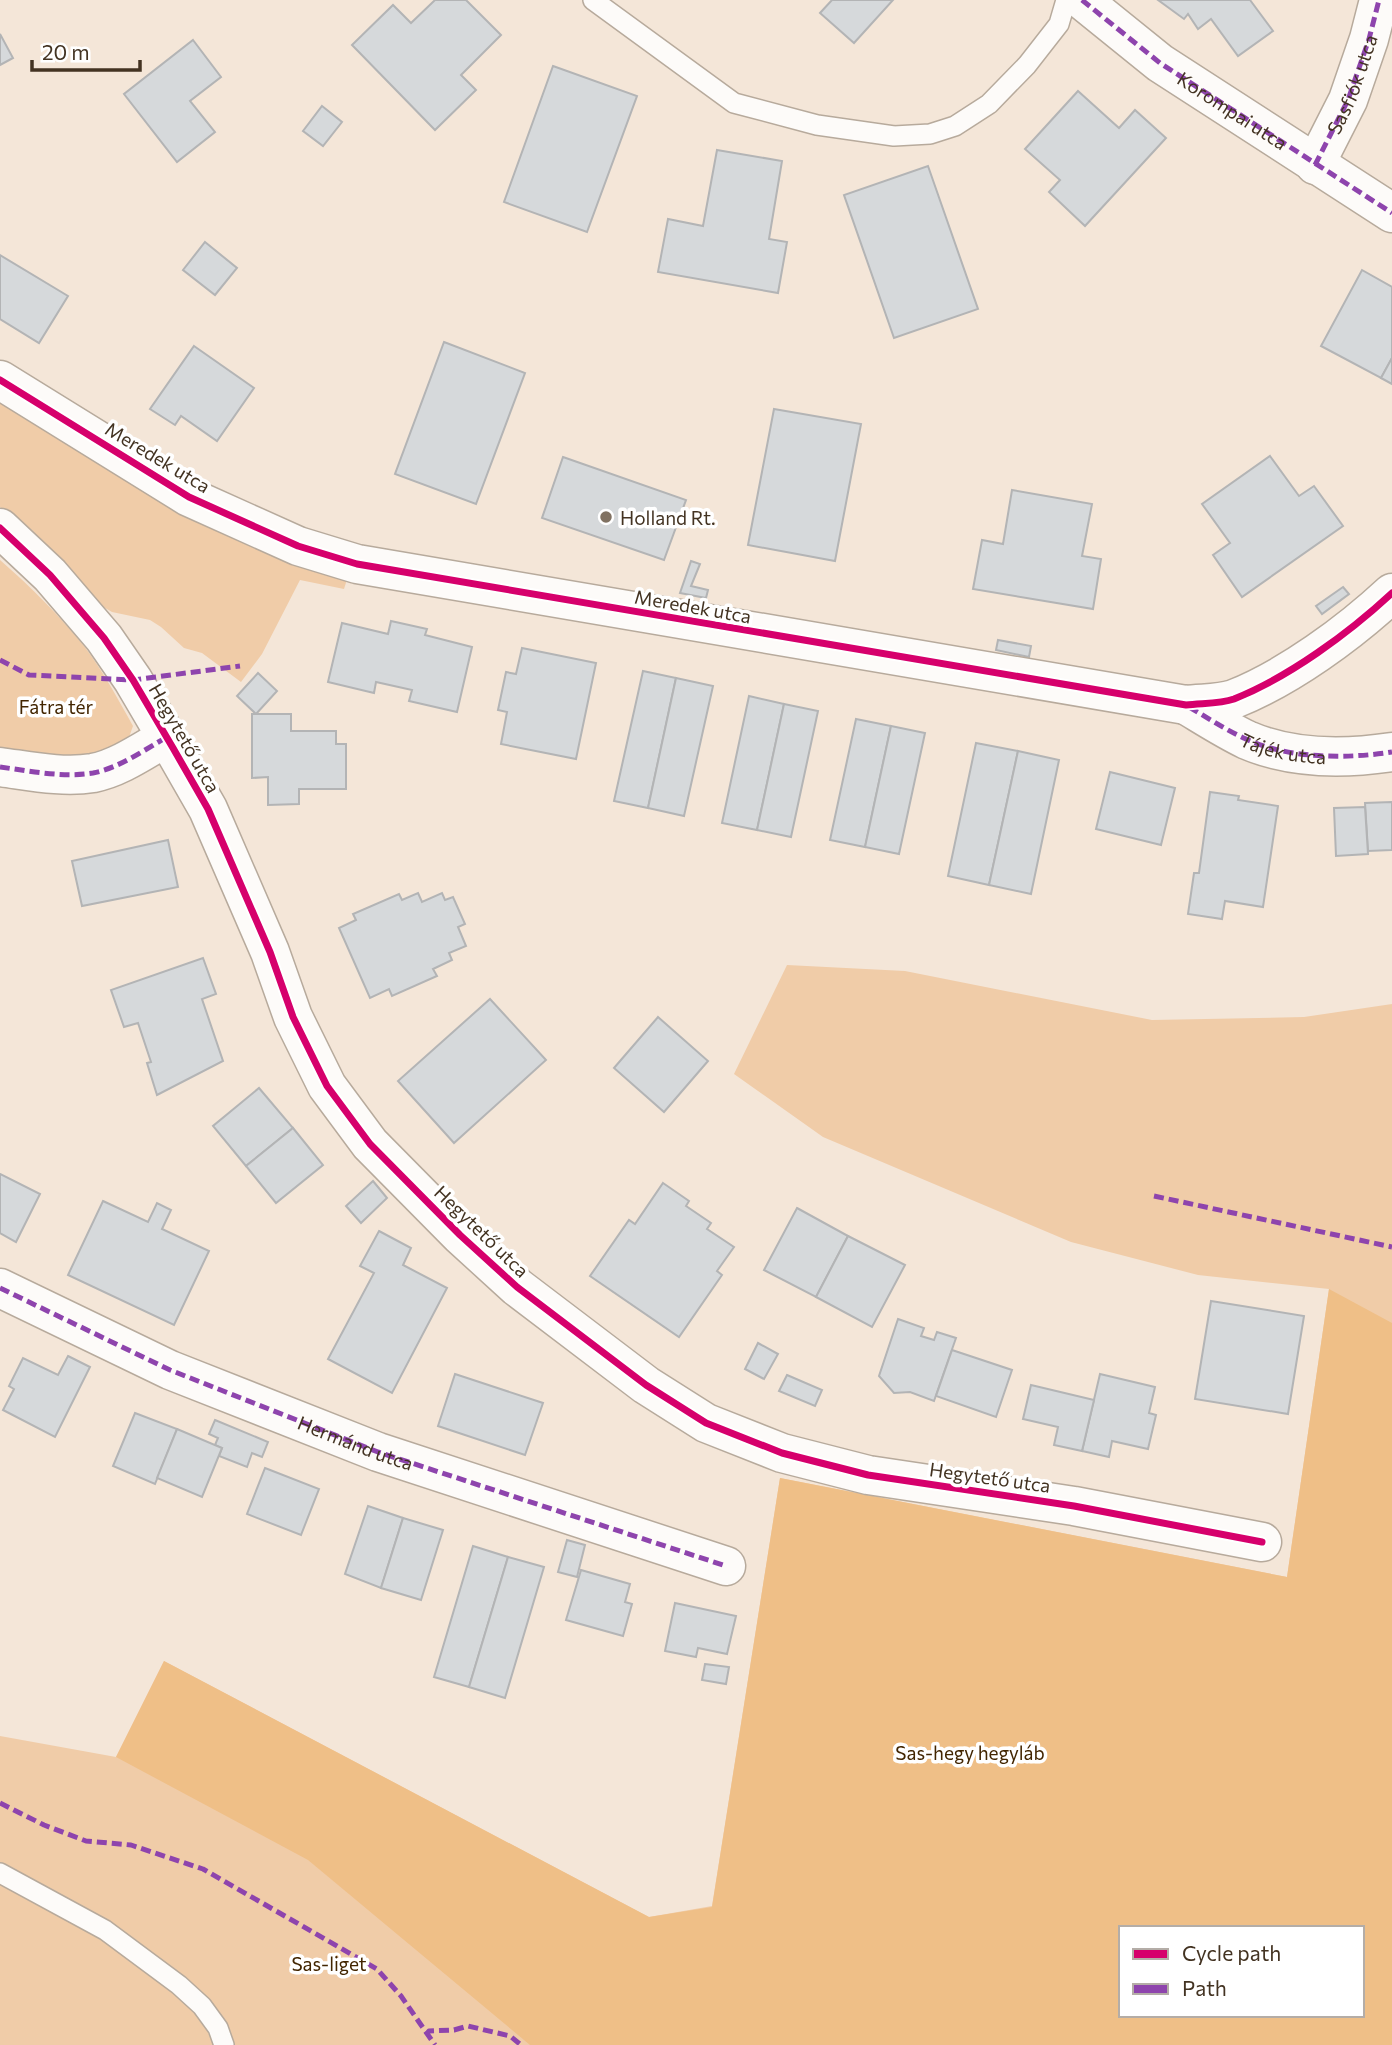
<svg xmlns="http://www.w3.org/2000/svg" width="1392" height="2045" font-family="Commissioner,sans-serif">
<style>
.green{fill:#f0cca8;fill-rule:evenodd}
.forest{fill:#efbf87;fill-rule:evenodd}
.building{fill:#d6d9db;stroke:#b3b4b5;stroke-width:2}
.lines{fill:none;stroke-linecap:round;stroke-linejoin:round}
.service-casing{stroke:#b7aa9c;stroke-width:22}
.minor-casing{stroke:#b7aa9c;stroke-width:41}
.service{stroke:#fdfbf9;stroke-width:19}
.minor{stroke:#fdfbf9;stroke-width:38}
.quiet{stroke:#8e44ad;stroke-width:5;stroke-dasharray:10 5;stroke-linecap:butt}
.cycleway-casing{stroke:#fff;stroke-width:11}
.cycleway{stroke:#d6006c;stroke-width:7}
.poi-dot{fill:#817262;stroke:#fff;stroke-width:2.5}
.labels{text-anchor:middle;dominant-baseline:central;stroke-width:7;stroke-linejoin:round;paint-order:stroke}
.street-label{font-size:19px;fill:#433322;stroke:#fff}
.poi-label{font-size:19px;fill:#433322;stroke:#fff;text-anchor:start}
.park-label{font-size:19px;fill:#422500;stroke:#fff}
</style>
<rect width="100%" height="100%" fill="#f4e6d8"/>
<g class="green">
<path d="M 0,401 L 349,573 L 344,589 L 300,580 L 262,654 L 241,682 L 202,653 L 184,648 L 161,627 L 150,620 L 112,612 L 100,605 L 33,531 L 0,507 Z"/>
<path d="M 0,560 C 30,586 59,615 84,646 C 103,671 118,699 133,726 L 128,740 L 71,766 L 0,753 Z"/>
<path d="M 787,965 L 905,971 L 1152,1020 L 1304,1017 L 1392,1004 L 1392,2045 L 0,2045 L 0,1736 L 116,1757 L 164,1661 L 649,1917 L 712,1906 L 780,1478 L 1287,1577 L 1329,1289 L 1198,1275 L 1071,1242 L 823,1137 L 734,1074 ZM 1121,1928 L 1362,1928 L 1362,2015 L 1121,2015 Z"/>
</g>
<path class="forest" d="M 1329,1289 L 1392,1323 L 1392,2045 L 530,2045 L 308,1860 L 116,1757 L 164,1661 L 649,1917 L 712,1907 L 780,1478 L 1287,1577 ZM 1121,1928 L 1362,1928 L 1362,2015 L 1121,2015 Z"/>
<g class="building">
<path d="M 435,0 L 466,0 L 501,35 L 461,75 L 476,90 L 435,130 L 352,45 L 393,5 L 411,23 Z"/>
<path d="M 832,0 L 893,0 L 854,43 L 820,13 Z"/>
<path d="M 1158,0 L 1250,0 L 1273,31 L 1238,56 L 1211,19 L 1198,29 L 1188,14 L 1184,19 Z"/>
<path d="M 0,34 L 13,58 L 0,65 Z"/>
<path d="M 193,40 L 221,77 L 190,101 L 215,132 L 177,162 L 124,94 Z"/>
<path d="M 553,66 L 637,96 L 587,232 L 504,202 Z"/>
<path d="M 1078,91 L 1119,128 L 1135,110 L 1166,138 L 1085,226 L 1049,192 L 1060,180 L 1025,149 Z"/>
<path d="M 322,106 L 342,122 L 323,146 L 303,131 Z"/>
<path d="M 717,150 L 782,161 L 769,239 L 787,242 L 778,293 L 658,272 L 668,219 L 703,226 Z"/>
<path d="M 928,166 L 978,309 L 894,338 L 844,195 Z"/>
<path d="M 205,242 L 237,268 L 215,295 L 183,270 Z"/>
<path d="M 0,255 L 68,296 L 39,343 L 0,319 Z"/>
<path d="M 1362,270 L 1392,287 L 1392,358 L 1381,378 L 1321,346 Z"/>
<path d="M 444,342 L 525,373 L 476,504 L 395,474 Z"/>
<path d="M 194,346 L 254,388 L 217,441 L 181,416 L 175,425 L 150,409 Z"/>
<path d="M 1392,358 L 1392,384 L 1381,378 Z"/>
<path d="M 774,409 L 861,424 L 835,561 L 748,545 Z"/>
<path d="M 1270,456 L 1299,496 L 1314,486 L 1343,526 L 1242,597 L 1213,555 L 1230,543 L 1202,504 Z"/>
<path d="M 563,457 L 686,500 L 664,560 L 542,518 Z"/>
<path d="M 1012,490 L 1092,504 L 1082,556 L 1101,559 L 1093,609 L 973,589 L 982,540 L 1003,544 Z"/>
<path d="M 691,561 L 700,564 L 691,586 L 708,590 L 706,598 L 680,593 Z"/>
<path d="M 1343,587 L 1349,594 L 1322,614 L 1316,606 Z"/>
<path d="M 391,621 L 427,629 L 425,635 L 472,647 L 457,712 L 409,701 L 412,690 L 376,682 L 374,693 L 328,682 L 342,623 L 388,634 Z"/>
<path d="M 998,640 L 1031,646 L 1029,657 L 996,650 Z"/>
<path d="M 522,648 L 596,663 L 576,759 L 501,744 L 507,712 L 498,710 L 506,672 L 516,674 Z"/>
<path d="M 643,671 L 676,678 L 648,808 L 614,801 Z"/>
<path d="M 258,673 L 277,691 L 256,714 L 237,696 Z"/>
<path d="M 676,678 L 713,686 L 684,816 L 648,808 Z"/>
<path d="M 749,696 L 784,704 L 757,830 L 722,823 Z"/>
<path d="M 784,704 L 818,711 L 791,837 L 757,830 Z"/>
<path d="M 252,714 L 291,714 L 291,731 L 336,731 L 336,744 L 346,744 L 346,789 L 299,789 L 299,804 L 268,805 L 268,777 L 252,778 Z"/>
<path d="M 856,719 L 891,726 L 865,847 L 830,840 Z"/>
<path d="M 891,726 L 925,733 L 899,854 L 865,847 Z"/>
<path d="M 976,743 L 1018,751 L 989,885 L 948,876 Z"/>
<path d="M 1018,751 L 1059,760 L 1031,894 L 989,885 Z"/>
<path d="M 1110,772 L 1175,788 L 1161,845 L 1096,829 Z"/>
<path d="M 1210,792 L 1239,796 L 1238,800 L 1278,806 L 1263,907 L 1225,901 L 1222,919 L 1188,914 L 1194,873 L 1199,873 Z"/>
<path d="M 1392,802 L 1392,850 L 1368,851 L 1365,803 Z"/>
<path d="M 1365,807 L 1368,854 L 1336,856 L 1334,808 Z"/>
<path d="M 168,840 L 178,887 L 82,906 L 72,861 Z"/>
<path d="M 418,893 L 422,902 L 442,893 L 445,900 L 453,897 L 465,924 L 458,927 L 466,946 L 449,953 L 452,960 L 433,969 L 437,976 L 392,996 L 389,989 L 370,998 L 339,928 L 356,920 L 353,914 L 399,894 L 402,900 Z"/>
<path d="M 203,958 L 216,994 L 202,999 L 223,1061 L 157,1095 L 147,1063 L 151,1062 L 138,1023 L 124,1027 L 111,990 Z"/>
<path d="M 490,999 L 546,1060 L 454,1143 L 398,1081 Z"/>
<path d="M 658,1017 L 708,1061 L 664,1112 L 614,1068 Z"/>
<path d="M 259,1088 L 293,1128 L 246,1166 L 213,1126 Z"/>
<path d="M 293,1128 L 323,1165 L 276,1203 L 246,1166 Z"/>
<path d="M 0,1174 L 40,1194 L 16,1242 L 0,1233 Z"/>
<path d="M 373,1181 L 387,1198 L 361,1223 L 346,1206 Z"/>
<path d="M 663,1183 L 689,1201 L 686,1206 L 711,1223 L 707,1229 L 734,1247 L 717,1271 L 722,1275 L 679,1337 L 590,1276 L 629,1220 L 635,1224 Z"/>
<path d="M 103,1201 L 148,1222 L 157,1203 L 171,1210 L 162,1229 L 209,1251 L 174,1325 L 68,1275 Z"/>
<path d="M 797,1208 L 848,1236 L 816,1297 L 764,1270 Z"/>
<path d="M 379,1231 L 411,1248 L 403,1265 L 447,1288 L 392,1393 L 328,1359 L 374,1273 L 360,1266 Z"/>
<path d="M 848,1236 L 905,1265 L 872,1327 L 816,1297 Z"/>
<path d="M 1211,1301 L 1304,1316 L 1288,1414 L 1195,1399 Z"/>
<path d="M 898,1319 L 924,1328 L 921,1336 L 934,1340 L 937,1332 L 956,1338 L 934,1401 L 910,1392 L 894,1393 L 879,1376 Z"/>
<path d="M 758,1343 L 778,1354 L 764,1379 L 745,1369 Z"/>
<path d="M 952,1350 L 1012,1370 L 996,1417 L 936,1396 Z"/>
<path d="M 68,1356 L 90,1367 L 55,1437 L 3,1410 L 14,1389 L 9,1386 L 23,1358 L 58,1375 Z"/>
<path d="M 455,1374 L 543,1403 L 525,1455 L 438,1426 Z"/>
<path d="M 1100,1374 L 1155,1387 L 1149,1413 L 1156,1415 L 1148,1449 L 1112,1441 L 1109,1457 L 1082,1451 Z"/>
<path d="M 787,1375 L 822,1390 L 815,1406 L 779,1391 Z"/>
<path d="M 1031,1385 L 1094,1400 L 1082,1451 L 1054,1445 L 1058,1427 L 1023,1419 Z"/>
<path d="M 135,1413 L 177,1429 L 155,1484 L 113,1466 Z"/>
<path d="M 215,1420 L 268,1442 L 262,1457 L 252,1453 L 247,1467 L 219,1456 L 222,1448 L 215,1445 L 218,1438 L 209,1434 Z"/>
<path d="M 177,1429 L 222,1448 L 202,1497 L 157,1478 Z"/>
<path d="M 265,1468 L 319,1489 L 301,1535 L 247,1514 Z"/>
<path d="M 368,1506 L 403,1518 L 381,1588 L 345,1574 Z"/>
<path d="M 403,1518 L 443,1530 L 421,1600 L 381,1588 Z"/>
<path d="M 567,1540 L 585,1545 L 577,1577 L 558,1572 Z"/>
<path d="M 473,1546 L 508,1557 L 469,1687 L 434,1677 Z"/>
<path d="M 508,1557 L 544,1567 L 505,1698 L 469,1687 Z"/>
<path d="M 581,1570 L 630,1584 L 625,1602 L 632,1604 L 623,1636 L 566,1620 Z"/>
<path d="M 675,1603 L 736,1616 L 727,1654 L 698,1648 L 696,1657 L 665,1651 Z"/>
<path d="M 705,1664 L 729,1667 L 726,1684 L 702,1680 Z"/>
</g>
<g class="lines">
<g class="service-casing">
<g id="service">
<path d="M 593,0 L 734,103 L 817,125 L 894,136 L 930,134 L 955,126 L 989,104 L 1027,65 L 1059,24 L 1066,0"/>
<path d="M 0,1873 L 105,1930 L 179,1985 L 202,2006 L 218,2028 L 224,2045"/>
</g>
</g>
<g class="minor-casing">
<g id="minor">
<path d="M 1082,0 L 1160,63 L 1392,213"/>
<path d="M 1315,165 L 1348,100 L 1369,39 L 1379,0"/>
<path d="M 0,380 L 189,497 L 298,546 L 357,564 L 1186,705 C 1201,703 1220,704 1234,699 C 1289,677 1349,633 1392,593"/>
<path d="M 0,528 L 50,575 L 104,638 L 133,680 L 173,748 L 208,809 L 270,952 L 293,1017 L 327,1086 L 370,1144 L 460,1235 L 517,1287 L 646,1385 L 706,1423 L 782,1453 L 868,1475 L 1074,1506 L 1262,1542"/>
<path id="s1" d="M 1186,705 C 1206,717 1226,730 1247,740 C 1291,759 1345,759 1392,752"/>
<path d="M 0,767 C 30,771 63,778 93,773 C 119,768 144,750 167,737"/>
<path d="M 0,1288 L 170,1370 L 378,1452 L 726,1566"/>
</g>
</g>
<use href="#service" class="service"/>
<use href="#minor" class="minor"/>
<g class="quiet">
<path id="s2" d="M 1082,0 L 1160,63 L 1392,213"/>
<path id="s3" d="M 1315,165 L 1348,100 L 1369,39 L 1379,0"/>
<path d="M 0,660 L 29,675 L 133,680 L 240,666"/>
<path d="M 1189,707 C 1208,718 1226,730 1246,739 C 1288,759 1347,759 1392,752"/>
<path d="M 0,767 C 30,771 63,778 93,773 C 119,768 144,750 167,737"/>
<path d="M 1154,1196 L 1392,1247"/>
<path id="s4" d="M 0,1288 L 170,1370 L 378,1452 L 726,1566"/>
<path d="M 0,1803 L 44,1825 L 86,1841 L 131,1845 L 203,1869 L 377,1969 L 401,1996 L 435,2045"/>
<path d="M 426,2035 L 429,2031 L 454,2030 L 468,2026 L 510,2036 L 521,2045"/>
</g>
<g class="cycleway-casing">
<g id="cycleway">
<path d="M 0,380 L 189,497 L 298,546 L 357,564 L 1186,705 C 1201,703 1220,704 1234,699 C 1289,677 1349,633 1392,593"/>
<path d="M 0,528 L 50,575 L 104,638 L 133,680 L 173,748 L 208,809 L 270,952 L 293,1017 L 327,1086 L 370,1144 L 460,1235 L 517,1287 L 646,1385 L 706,1423 L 782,1453 L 868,1475 L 1074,1506 L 1262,1542"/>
</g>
</g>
<use href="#cycleway" class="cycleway"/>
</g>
<circle class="poi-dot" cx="606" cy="517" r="7"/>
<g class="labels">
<g class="street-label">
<text stroke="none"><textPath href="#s3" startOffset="89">Sasfiók utca</textPath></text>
<text stroke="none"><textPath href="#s2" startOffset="187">Korompai utca</textPath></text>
<text transform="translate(158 457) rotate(31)">Meredek utca</text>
<text transform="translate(693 606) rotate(10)">Meredek utca</text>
<text transform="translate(185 738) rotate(60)">Hegytető utca</text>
<text stroke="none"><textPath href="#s1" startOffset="108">Tájék utca</textPath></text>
<text transform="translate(482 1231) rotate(44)">Hegytető utca</text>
<text stroke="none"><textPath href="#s4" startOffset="388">Hermánd utca</textPath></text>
<text transform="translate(990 1477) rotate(8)">Hegytető utca</text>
</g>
<g class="poi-label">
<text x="620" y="517">Holland Rt.</text>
</g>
<g class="park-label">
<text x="56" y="706">Fátra tér</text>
<text x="970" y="1752">Sas-hegy hegyláb</text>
<text x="329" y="1963">Sas-liget</text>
</g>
</g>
<rect x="1119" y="1926" width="245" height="91" fill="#ffffff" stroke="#b4ada7" stroke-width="2"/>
<rect x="1133" y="1949" width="35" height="10" fill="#d6006c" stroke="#b4ada7" stroke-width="2"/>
<text x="1182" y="1961" font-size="21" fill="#433322">Cycle path</text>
<rect x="1133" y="1984" width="35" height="10" fill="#8e44ad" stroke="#b4ada7" stroke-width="2"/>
<text x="1182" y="1996" font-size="21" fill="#433322">Path</text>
<path d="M32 60v10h108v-10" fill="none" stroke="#433322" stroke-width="3.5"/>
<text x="42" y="60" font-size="21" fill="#433322" stroke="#ffffff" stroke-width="5" paint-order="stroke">20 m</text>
</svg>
